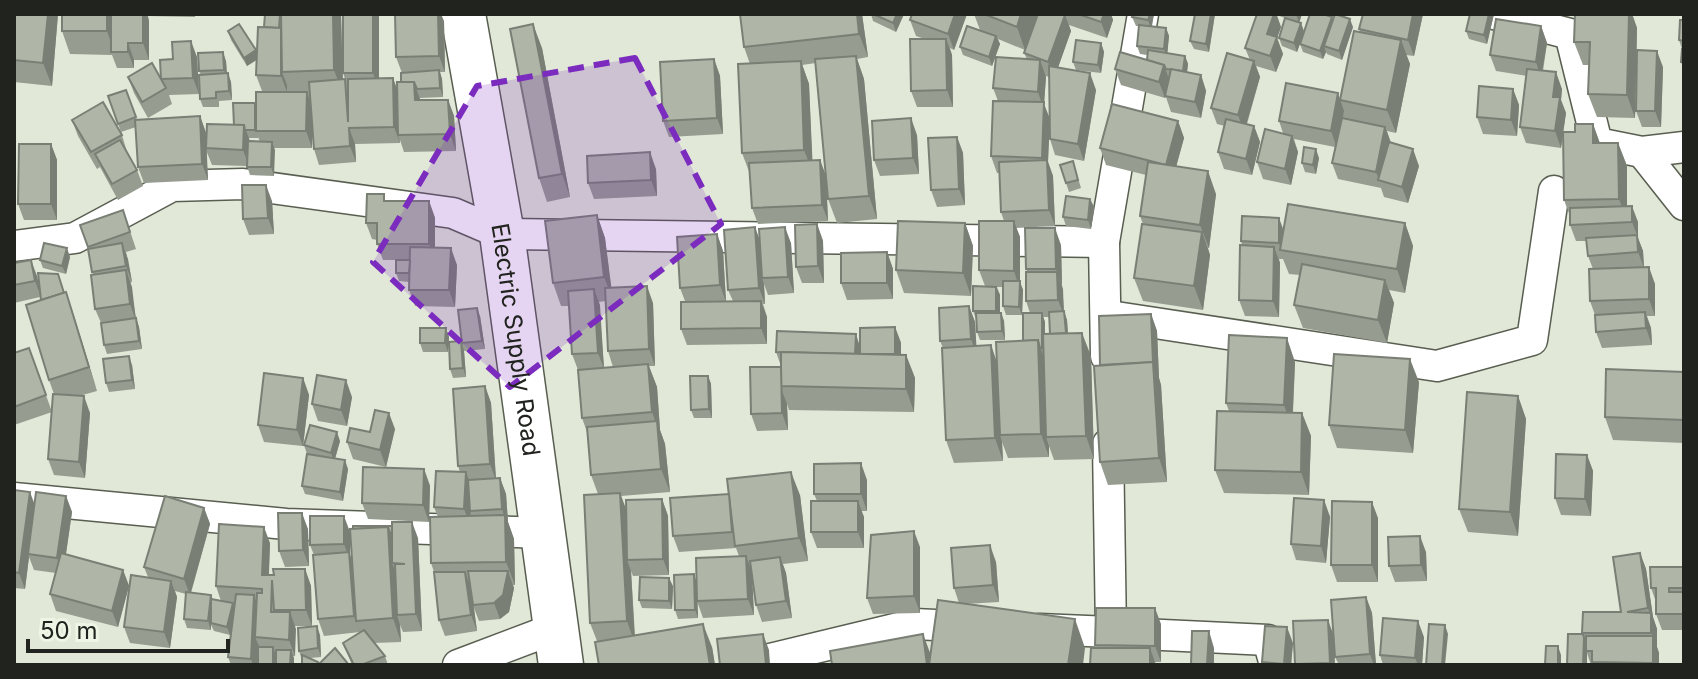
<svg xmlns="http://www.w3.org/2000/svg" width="1698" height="679" font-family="Inter,sans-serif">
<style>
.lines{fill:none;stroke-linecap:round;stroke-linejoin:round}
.street-casing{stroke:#585e50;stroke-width:33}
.primary-casing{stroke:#585e50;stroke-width:47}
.street{stroke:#fff;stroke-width:30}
.primary{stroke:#fff;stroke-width:44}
.wall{fill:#969d90;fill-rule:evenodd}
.shaded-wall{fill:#7a7f75}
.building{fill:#afb6a7;stroke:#7a7f75;stroke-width:2}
.marked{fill:#7b2cbf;fill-opacity:0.2;stroke:#7b2cbf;stroke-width:6;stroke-dasharray:16 10;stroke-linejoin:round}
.labels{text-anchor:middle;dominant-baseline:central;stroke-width:7;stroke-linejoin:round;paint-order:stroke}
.street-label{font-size:24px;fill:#21231e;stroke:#eef5e5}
</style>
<rect width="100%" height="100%" fill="#e1e8d8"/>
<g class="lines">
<g class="street-casing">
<g id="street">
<path d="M 1494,14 L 1570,34 L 1597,143 L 1642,152 L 1684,147"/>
<path d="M 1642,152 L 1684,205"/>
<path d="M 1104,242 L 1106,356"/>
<path d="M 14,246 L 75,238 L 172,186 L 243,184 L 453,213 L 502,234 L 1104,242 L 1143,14"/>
<path d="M 1116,317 L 1437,366 L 1532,340 L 1554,191"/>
<path d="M 14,498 L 286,524 L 544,533"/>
<path d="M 1039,629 L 1111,632 L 1108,444"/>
<path d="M 1121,633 L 1268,640 L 1275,665"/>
<path d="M 458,665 L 556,628"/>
<path d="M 745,665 L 915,624 L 975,627"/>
</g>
</g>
<g class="primary-casing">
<g id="primary">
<path id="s1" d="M 463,14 L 502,234 L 561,665"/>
</g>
</g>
<use href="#street" class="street"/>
<use href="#primary" class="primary"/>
</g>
<g class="wall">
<path d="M 14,14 L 58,14 L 52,86 L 14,82 Z"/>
<path d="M 62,14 L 195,14 L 195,17 L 148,16 L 149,21 L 149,60 L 134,60 L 134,68 L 117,68 L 112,55 L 70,54 L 62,31 Z"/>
<path d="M 265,14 L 341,14 L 343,79 L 345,79 L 343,73 L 343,14 L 379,14 L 379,78 L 397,90 L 401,82 L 402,73 L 396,57 L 444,21 L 445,72 L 440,72 L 442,79 L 443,97 L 420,98 L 420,100 L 448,100 L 454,116 L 456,151 L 404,152 L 400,140 L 400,143 L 355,144 L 356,162 L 319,165 L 314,149 L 312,132 L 312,148 L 274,148 L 274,176 L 250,175 L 247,166 L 212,165 L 206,150 L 208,180 L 144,183 L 138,167 L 136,127 L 121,132 L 108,96 L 126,90 L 137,120 L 200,116 L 206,133 L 206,141 L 234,125 L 256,107 L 262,91 L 256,75 L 257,60 L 247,66 L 231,40 L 228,31 L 257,52 L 264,27 ZM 258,137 L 260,142 L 250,141 L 248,138 L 258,138 Z"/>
<path d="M 862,14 L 868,57 L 857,59 L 864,79 L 877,219 L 837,223 L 828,199 L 816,63 L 802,65 L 809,84 L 812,160 L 820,160 L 826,176 L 828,221 L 758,224 L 752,208 L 750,174 L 742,153 L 750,64 L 744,47 Z"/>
<path d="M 871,14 L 904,14 L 896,32 L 873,21 Z"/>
<path d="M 967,14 L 954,50 L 950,48 L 952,55 L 953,107 L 917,107 L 911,91 L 925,39 L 916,36 L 910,20 Z"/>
<path d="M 974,14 L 1111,14 L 1113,20 L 1107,38 L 1069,25 L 1071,31 L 1058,67 L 1096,90 L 1084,161 L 1055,155 L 1050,139 L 1049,124 L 1048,162 L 1053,176 L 1055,226 L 1016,228 L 1020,237 L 1020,282 L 1023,290 L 1022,315 L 1006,315 L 1003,306 L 1003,287 L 997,287 L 1000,295 L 1000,313 L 1001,313 L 1004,321 L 1005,340 L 980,340 L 977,332 L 976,319 L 973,311 L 985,286 L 979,270 L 1004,221 L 1001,212 L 1000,173 L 997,173 L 991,156 L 998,101 L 993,88 L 1027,59 L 1024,53 L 1032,33 L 1025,50 L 998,39 L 1000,44 L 992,66 L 963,55 L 960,47 L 980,30 ZM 1046,76 L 1049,77 L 1049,118 L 1044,104 Z"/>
<path d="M 1133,14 L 1154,14 L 1152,26 L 1166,28 L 1169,36 L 1167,53 L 1185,56 L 1188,64 L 1187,72 L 1201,75 L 1206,91 L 1201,118 L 1171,112 L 1166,97 L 1165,98 L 1121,85 L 1115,69 L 1147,60 L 1147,55 L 1140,54 L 1137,46 L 1139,26 L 1136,26 L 1132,17 Z"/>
<path d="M 1215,14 L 1209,52 L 1194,49 L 1190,41 Z"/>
<path d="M 1257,14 L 1302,14 L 1299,23 L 1301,23 L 1304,31 L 1333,20 L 1353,27 L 1342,60 L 1327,54 L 1326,52 L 1323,59 L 1303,52 L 1300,44 L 1297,52 L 1282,46 L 1279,38 L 1285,18 L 1277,15 L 1281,27 L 1277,38 L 1283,54 L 1276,72 L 1256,66 L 1260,77 L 1247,124 L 1254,126 L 1260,142 L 1252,175 L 1224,169 L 1218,152 L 1225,126 L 1217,124 L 1211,108 L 1250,60 L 1245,48 Z"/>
<path d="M 1423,14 L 1414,56 L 1406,55 L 1410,64 L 1396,133 L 1387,131 L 1391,143 L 1419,166 L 1408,203 L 1384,197 L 1381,188 L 1338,179 L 1332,163 L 1335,147 L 1294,139 L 1298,152 L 1291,185 L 1263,179 L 1257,162 L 1283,133 L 1279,121 L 1340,100 L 1360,32 L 1359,29 Z"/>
<path d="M 1470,14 L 1494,14 L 1487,44 L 1469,39 L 1466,31 Z"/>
<path d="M 1575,14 L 1651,14 L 1650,15 L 1632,14 L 1637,28 L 1635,118 L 1597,117 L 1588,94 L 1589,65 L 1583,65 L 1574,42 Z"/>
<path d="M 1684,20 L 1684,70 L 1681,62 L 1682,49 L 1679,40 Z"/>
<path d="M 1541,26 L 1547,43 L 1543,71 L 1562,89 L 1561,100 L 1566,113 L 1563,132 L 1575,132 L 1593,124 L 1600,143 L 1618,143 L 1627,166 L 1627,206 L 1638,222 L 1638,238 L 1643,251 L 1644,267 L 1655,284 L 1655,316 L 1647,316 L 1651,328 L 1652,345 L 1602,348 L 1596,332 L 1595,315 L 1590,301 L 1593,269 L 1588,256 L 1587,241 L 1576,241 L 1570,225 L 1570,216 L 1564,200 L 1563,132 L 1561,148 L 1526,143 L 1520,127 L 1527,76 L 1496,71 L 1490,55 Z"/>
<path d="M 1101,43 L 1104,52 L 1101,73 L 1076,70 L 1073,62 Z"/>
<path d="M 542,48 L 570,197 L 547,202 L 539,178 Z"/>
<path d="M 197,57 L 199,94 L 169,95 L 172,104 L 148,118 L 134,93 L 128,77 L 161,79 Z"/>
<path d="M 714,59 L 720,76 L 723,134 L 669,137 L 663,121 Z"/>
<path d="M 226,61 L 227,73 L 231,82 L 232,100 L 219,101 L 219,107 L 203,107 L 200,99 L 201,75 L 199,71 Z"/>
<path d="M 1663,67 L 1661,127 L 1642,127 L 1636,111 Z"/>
<path d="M 1513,89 L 1519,105 L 1517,136 L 1483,134 L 1477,117 Z"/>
<path d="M 72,120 L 122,135 L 127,152 L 137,170 L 143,186 L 118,200 L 100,167 L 97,169 L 78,136 Z"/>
<path d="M 1178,121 L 1184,138 L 1176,166 L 1216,194 L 1209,248 L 1208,248 L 1210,255 L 1203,310 L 1143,301 L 1134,278 L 1143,224 L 1140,216 L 1146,175 L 1106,165 L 1100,148 Z"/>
<path d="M 917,135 L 919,174 L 880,176 L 874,160 Z"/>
<path d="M 957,137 L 963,153 L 965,205 L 937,207 L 931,190 Z"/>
<path d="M 51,144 L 57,160 L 57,220 L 24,220 L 18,204 Z"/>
<path d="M 1319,158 L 1316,174 L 1305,172 L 1302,163 Z"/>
<path d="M 1073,161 L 1081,188 L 1069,192 L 1066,183 Z"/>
<path d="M 656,169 L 657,196 L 594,199 L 588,183 Z"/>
<path d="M 1090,199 L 1094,207 L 1091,229 L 1066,226 L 1063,217 Z"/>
<path d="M 272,201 L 274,234 L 249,235 L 243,219 Z"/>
<path d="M 387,201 L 429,201 L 435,218 L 435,248 L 457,265 L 455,307 L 415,306 L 409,290 L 409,282 L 399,281 L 396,273 L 396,260 L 383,260 L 377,244 L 377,240 L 372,239 L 366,223 Z"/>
<path d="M 123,210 L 136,249 L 126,252 L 132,282 L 130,283 L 136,318 L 139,327 L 142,349 L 107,354 L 104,345 L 102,325 L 95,309 L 93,275 L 88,249 L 89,249 L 80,225 Z"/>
<path d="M 597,215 L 605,238 L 611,288 L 653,303 L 655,366 L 649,366 L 657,387 L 660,430 L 665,444 L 670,492 L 621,496 L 626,510 L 662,499 L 668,516 L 669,575 L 633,576 L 631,571 L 635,635 L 712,647 L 715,665 L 599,665 L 597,641 L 590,623 L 598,494 L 591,475 L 587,432 L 582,418 L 578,370 L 572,354 L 569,306 L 561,306 L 553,283 ZM 606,301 L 608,351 L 613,367 L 604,368 L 599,302 Z"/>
<path d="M 965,223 L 973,246 L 971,296 L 904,293 L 896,270 Z"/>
<path d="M 1405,223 L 1413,246 L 1405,293 L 1389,290 L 1394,303 L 1387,343 L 1303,328 L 1294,305 L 1300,275 L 1289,274 L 1283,259 L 1279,259 L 1280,263 L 1279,317 L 1245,316 L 1239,300 L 1242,245 L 1241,241 L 1284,229 Z"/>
<path d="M 817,224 L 823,241 L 824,283 L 802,283 L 796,267 Z"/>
<path d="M 717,234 L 723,251 L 726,301 L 733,301 L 728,290 L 759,238 L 791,243 L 794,293 L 768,295 L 764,284 L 765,304 L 763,304 L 767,317 L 767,344 L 687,345 L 681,329 L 685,301 L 680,288 Z"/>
<path d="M 1061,245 L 1062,285 L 1064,311 L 1067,320 L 1068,333 L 1091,356 L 1094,459 L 1054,460 L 1049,446 L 1049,457 L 1008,458 L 1002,442 L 1003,461 L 954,463 L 946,440 L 943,348 L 940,341 L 969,306 L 975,322 L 976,346 L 991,345 L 997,363 L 1023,341 L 1030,313 L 1026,301 L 1027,272 L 1026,269 ZM 1043,317 L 1049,317 L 1050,334 L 1045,334 L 1045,322 Z"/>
<path d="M 887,252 L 893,269 L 893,299 L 847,300 L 841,283 Z"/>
<path d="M 70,257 L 66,274 L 43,268 L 40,260 Z"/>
<path d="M 14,263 L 37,276 L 39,286 L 64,293 L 74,316 L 97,391 L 79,396 L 90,413 L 85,478 L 54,475 L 48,459 L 54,394 L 49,380 L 40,297 L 14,303 Z"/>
<path d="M 1151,314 L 1157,331 L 1159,378 L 1161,385 L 1167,482 L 1108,485 L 1100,462 L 1101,366 Z"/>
<path d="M 480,316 L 485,349 L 464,351 L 466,377 L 453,378 L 450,369 L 461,341 Z"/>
<path d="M 895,327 L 901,343 L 901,355 L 906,355 L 915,378 L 914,412 L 789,410 L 787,404 L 788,430 L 757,431 L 751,414 L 781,366 L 776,352 L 860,346 Z"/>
<path d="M 446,328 L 449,337 L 448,352 L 423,352 L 420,343 Z"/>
<path d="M 29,348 L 52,412 L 14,425 L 14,353 Z"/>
<path d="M 1295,362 L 1293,413 L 1302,413 L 1311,436 L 1309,495 L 1224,493 L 1215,470 L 1229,411 L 1226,403 Z"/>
<path d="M 132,365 L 135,389 L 109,392 L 106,383 Z"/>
<path d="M 1684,372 L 1684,443 L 1613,440 L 1605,417 Z"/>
<path d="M 708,376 L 711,384 L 712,418 L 694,418 L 691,410 Z"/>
<path d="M 303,378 L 309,395 L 303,446 L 264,442 L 258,425 Z"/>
<path d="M 1419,382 L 1413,453 L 1337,448 L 1329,425 Z"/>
<path d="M 485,386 L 491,403 L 496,478 L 500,478 L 506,494 L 508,522 L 514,539 L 515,585 L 513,585 L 514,588 L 509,612 L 500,619 L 479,621 L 474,608 L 477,631 L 445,636 L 439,620 L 434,572 L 431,563 L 438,517 L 434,507 L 460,472 L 458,466 Z"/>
<path d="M 1518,396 L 1526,419 L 1518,536 L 1468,532 L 1459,509 Z"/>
<path d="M 352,397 L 347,426 L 318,421 L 312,404 Z"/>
<path d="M 395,429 L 386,467 L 353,459 L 347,442 L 370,432 Z"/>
<path d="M 340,441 L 335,459 L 348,469 L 343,501 L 305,494 L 302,486 L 307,454 L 304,445 Z"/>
<path d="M 1587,455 L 1593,471 L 1591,516 L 1561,515 L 1555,498 Z"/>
<path d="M 424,469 L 430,486 L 429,522 L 368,519 L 362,503 Z"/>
<path d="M 867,480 L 867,511 L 861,511 L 864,517 L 864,548 L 817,548 L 811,532 L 817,501 L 814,494 Z"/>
<path d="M 14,490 L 34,504 L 66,496 L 72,512 L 66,554 L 123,570 L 129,586 L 118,627 L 56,611 L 50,594 L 56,573 L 34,570 L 29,557 L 25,589 L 14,588 Z"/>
<path d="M 800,495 L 808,561 L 783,564 L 786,573 L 792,618 L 762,622 L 756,605 L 752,579 L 754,615 L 703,618 L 697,601 L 697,596 L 698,618 L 678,619 L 675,610 L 697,582 L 739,556 L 736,548 L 679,552 L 673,536 Z"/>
<path d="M 1324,500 L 1330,517 L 1326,563 L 1296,560 L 1291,544 Z"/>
<path d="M 204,508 L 210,524 L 191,593 L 211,595 L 212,599 L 221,601 L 216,586 L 270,543 L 269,575 L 305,569 L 311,586 L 312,626 L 295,626 L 295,656 L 293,656 L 294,665 L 231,665 L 228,657 L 232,627 L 230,635 L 214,631 L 211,625 L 211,630 L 187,628 L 184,619 L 186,594 L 175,591 L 177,597 L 170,648 L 130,643 L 124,627 L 148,577 L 144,567 Z"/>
<path d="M 1378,518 L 1378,582 L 1337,582 L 1331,565 Z"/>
<path d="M 308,529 L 309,566 L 285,567 L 279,551 Z"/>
<path d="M 350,532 L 350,555 L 352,561 L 418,538 L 422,631 L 403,632 L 400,625 L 401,642 L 374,643 L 385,656 L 388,665 L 352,665 L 343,643 L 360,632 L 324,636 L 318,619 L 314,555 L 310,545 Z"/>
<path d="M 920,547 L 920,613 L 873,614 L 867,598 Z"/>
<path d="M 1426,552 L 1427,581 L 1395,582 L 1389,566 Z"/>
<path d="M 1640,553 L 1646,569 L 1653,617 L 1657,629 L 1657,647 L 1659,653 L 1659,665 L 1591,665 L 1587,653 L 1587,665 L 1567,665 L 1583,634 L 1582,633 L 1621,612 Z"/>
<path d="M 996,562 L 999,602 L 965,604 L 1085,648 L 931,655 L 959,603 L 954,588 Z"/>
<path d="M 1684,567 L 1684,630 L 1662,630 L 1656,614 L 1656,602 L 1651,588 Z"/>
<path d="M 673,586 L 672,609 L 642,608 L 639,600 Z"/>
<path d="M 1366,597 L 1372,613 L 1376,665 L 1339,665 L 1335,657 Z"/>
<path d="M 1293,621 L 1335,665 L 1295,665 Z"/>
<path d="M 1161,624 L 1161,662 L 1155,662 L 1156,665 L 1096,648 L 1095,645 Z"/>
<path d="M 320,635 L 321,657 L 310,658 L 318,662 L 319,664 L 302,665 L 302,660 L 299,651 Z"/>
<path d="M 1424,637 L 1422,665 L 1383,665 L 1380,655 Z"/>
<path d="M 1293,643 L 1291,665 L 1263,665 L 1262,662 Z"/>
</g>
<g class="shaded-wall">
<path d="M 48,14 L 58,14 L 52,86 L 43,63 Z"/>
<path d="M 107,14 L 116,14 L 114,52 L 107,31 Z"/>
<path d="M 143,14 L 147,14 L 149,21 L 149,60 L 143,43 Z"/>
<path d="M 280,14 L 282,72 L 287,85 L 287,92 L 281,76 L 279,31 Z"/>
<path d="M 333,14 L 341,14 L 343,94 L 334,70 Z"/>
<path d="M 373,14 L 379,14 L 379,90 L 373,73 Z"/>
<path d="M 438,14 L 441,14 L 444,21 L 445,72 L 439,56 Z"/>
<path d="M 857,14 L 862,14 L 868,57 L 859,34 Z"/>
<path d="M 897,14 L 904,14 L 896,32 L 893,23 Z"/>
<path d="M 955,14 L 967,14 L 954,50 L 948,34 Z"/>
<path d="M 1021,14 L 1039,14 L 1025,50 L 1017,27 Z"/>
<path d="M 1104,14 L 1111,14 L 1113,20 L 1107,38 L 1101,22 Z"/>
<path d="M 1150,14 L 1154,14 L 1151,29 L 1148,20 Z"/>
<path d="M 1211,14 L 1215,14 L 1209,52 L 1206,44 Z"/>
<path d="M 1274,14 L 1276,14 L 1281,27 L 1277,38 L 1283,54 L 1276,72 L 1270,56 L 1267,34 Z"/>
<path d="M 1296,14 L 1302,14 L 1299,23 Z"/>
<path d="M 1413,14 L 1423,14 L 1414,56 L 1408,40 Z"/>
<path d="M 1489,14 L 1494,14 L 1487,44 L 1484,35 Z"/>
<path d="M 1629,14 L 1632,14 L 1637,28 L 1635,118 L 1627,95 Z"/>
<path d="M 1065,15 L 1071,31 L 1054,79 L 1048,62 Z"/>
<path d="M 1332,17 L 1335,26 L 1324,46 L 1326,52 L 1323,59 L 1320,51 Z"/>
<path d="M 1350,19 L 1353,27 L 1342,60 L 1339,51 Z"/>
<path d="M 1301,23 L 1304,32 L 1297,52 L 1294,43 Z"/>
<path d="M 533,24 L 542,48 L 570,197 L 562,174 Z"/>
<path d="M 1541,26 L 1547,43 L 1541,78 L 1536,62 Z"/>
<path d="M 1166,28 L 1169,36 L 1167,58 L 1164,49 Z"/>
<path d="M 996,36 L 1000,44 L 992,66 L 989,57 Z"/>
<path d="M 946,39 L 952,55 L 953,107 L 947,90 Z"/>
<path d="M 1401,40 L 1410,64 L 1396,133 L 1387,110 Z"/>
<path d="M 191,41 L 197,57 L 199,94 L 193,78 Z"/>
<path d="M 128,43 L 134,60 L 134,68 L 128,52 Z"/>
<path d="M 1101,43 L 1104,52 L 1101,73 L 1098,65 Z"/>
<path d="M 256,50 L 259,58 L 247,66 L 244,58 Z"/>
<path d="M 1657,51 L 1663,67 L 1661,127 L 1655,111 Z"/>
<path d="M 223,52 L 226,61 L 227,78 L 224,70 Z"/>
<path d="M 856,56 L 864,79 L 877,219 L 869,196 Z"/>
<path d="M 1185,56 L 1188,64 L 1186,80 L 1183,71 Z"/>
<path d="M 714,59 L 720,76 L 723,134 L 717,118 Z"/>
<path d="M 1040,60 L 1046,77 L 1044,104 L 1050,119 L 1048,162 L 1053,176 L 1055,226 L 1049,210 L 1048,175 L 1042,158 L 1043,107 L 1038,92 Z"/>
<path d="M 801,61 L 809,84 L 813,173 L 804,150 Z"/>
<path d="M 1254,61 L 1260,77 L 1244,132 L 1238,115 Z"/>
<path d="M 1164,65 L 1170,82 L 1165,98 L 1159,82 Z"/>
<path d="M 439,70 L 442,79 L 443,97 L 440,88 Z"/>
<path d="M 1556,72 L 1562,89 L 1561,100 L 1566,113 L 1561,148 L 1555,131 L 1553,97 Z"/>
<path d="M 228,73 L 231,82 L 232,100 L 229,91 Z"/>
<path d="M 1090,73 L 1096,90 L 1084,161 L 1078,144 Z"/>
<path d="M 1201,75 L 1206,91 L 1201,118 L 1195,102 Z"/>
<path d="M 393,78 L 399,94 L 398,135 L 400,143 L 394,127 Z"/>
<path d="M 414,82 L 420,99 L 421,117 L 415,100 Z"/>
<path d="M 1513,89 L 1519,105 L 1517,136 L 1511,120 Z"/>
<path d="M 307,92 L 313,109 L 312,148 L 306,131 Z"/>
<path d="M 1338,93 L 1344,111 L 1337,148 L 1331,131 Z"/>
<path d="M 448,100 L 454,116 L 456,151 L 450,134 Z"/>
<path d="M 200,116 L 206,133 L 208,180 L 202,164 Z"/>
<path d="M 911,118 L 917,135 L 919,174 L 913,158 Z"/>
<path d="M 1178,121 L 1184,138 L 1172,182 L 1166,166 Z"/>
<path d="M 1593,124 L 1601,147 L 1593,143 Z"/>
<path d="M 244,125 L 250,141 L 249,166 L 243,150 Z"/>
<path d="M 1254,126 L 1260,142 L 1252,175 L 1246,159 Z"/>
<path d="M 1385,127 L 1391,143 L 1379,180 L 1376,172 Z"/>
<path d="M 349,128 L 355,144 L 356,162 L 350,146 Z"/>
<path d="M 1292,136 L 1298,152 L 1291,185 L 1285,169 Z"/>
<path d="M 957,137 L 963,153 L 965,205 L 959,189 Z"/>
<path d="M 272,142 L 275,150 L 274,176 L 271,167 Z"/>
<path d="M 1618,143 L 1627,166 L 1627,222 L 1619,199 Z"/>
<path d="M 51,144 L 57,160 L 57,220 L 51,204 Z"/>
<path d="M 1316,149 L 1319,158 L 1316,174 L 1313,165 Z"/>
<path d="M 1413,149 L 1419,166 L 1408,203 L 1402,187 Z"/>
<path d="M 650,152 L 656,169 L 657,196 L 651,180 Z"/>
<path d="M 820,160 L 826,176 L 828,221 L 822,205 Z"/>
<path d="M 1208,171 L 1216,194 L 1209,248 L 1200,225 Z"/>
<path d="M 266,185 L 272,201 L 274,234 L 268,218 Z"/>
<path d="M 1090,199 L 1094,207 L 1091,229 L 1088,220 Z"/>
<path d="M 429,201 L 435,218 L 435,261 L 429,244 Z"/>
<path d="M 1632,206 L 1638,222 L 1638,238 L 1643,251 L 1644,268 L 1638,252 L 1637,235 L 1632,222 Z"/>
<path d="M 597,215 L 605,238 L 613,300 L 604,277 Z"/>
<path d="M 1279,218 L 1285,234 L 1281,250 L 1279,243 Z"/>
<path d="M 1014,221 L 1020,237 L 1020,282 L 1023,290 L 1022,315 L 1019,307 L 1019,287 L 1014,271 Z"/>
<path d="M 965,223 L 973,246 L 971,296 L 963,273 Z"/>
<path d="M 1405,223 L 1413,246 L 1405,293 L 1397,269 Z"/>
<path d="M 817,224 L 823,241 L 824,283 L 818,266 Z"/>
<path d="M 755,227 L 761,243 L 762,278 L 764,284 L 765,304 L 759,288 Z"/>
<path d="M 785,227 L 791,243 L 794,293 L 788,277 Z"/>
<path d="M 1055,228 L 1061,245 L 1062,285 L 1056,269 Z"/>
<path d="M 1202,232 L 1210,255 L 1203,310 L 1194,286 Z"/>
<path d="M 717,234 L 723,251 L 726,302 L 720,285 Z"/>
<path d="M 122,243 L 128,259 L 132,282 L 126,266 Z"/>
<path d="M 1274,247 L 1280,263 L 1279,317 L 1273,301 Z"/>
<path d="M 67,248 L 70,257 L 66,274 L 62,266 Z"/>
<path d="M 451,248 L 457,265 L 455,307 L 449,290 Z"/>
<path d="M 887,252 L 893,269 L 893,299 L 887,283 Z"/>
<path d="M 31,260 L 37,276 L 41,297 L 35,281 Z"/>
<path d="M 1649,267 L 1655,284 L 1655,316 L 1649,299 Z"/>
<path d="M 126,270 L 132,287 L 136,321 L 130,304 Z"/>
<path d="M 1057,272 L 1063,289 L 1064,316 L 1058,300 Z"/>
<path d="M 1385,280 L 1394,303 L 1387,343 L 1378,320 Z"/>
<path d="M 647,286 L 653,303 L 655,366 L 649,349 Z"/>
<path d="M 996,287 L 1000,295 L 1000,319 L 996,311 Z"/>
<path d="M 594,289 L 600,305 L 604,369 L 598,353 Z"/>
<path d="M 66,292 L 74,316 L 97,391 L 89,367 Z"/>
<path d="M 761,301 L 767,317 L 767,344 L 761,328 Z"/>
<path d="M 969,306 L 975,322 L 977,356 L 971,339 Z"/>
<path d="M 477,308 L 480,316 L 485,349 L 482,341 Z"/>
<path d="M 1064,311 L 1067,320 L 1069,352 L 1066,344 Z"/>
<path d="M 1645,312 L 1651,328 L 1652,345 L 1646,328 Z"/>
<path d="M 1001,313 L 1004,321 L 1005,340 L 1002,331 Z"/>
<path d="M 1042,313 L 1045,322 L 1045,357 L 1042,348 Z"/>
<path d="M 1151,314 L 1157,331 L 1159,378 L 1161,385 L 1167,482 L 1159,458 Z"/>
<path d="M 136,318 L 139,327 L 142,349 L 139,341 Z"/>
<path d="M 895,327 L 901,343 L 901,372 L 895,356 Z"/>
<path d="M 446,328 L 449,337 L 448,352 L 445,343 Z"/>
<path d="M 1082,333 L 1091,356 L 1094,459 L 1086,436 Z"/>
<path d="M 856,334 L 861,350 L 861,356 L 855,355 Z"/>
<path d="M 1287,338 L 1295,362 L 1292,428 L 1284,405 Z"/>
<path d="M 1038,340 L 1046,364 L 1046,437 L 1049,446 L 1049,457 L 1041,434 Z"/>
<path d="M 462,343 L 464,351 L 466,377 L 463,368 Z"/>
<path d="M 991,345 L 999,369 L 1000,435 L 1002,442 L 1003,461 L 995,438 Z"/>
<path d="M 906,355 L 915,378 L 914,412 L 906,389 Z"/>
<path d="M 129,356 L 132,365 L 135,389 L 132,380 Z"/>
<path d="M 1410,359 L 1419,382 L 1413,453 L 1405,430 Z"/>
<path d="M 648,364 L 657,387 L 660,430 L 665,444 L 670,492 L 661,469 L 657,426 L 652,412 Z"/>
<path d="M 708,376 L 711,384 L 712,418 L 709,409 Z"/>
<path d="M 303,378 L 309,395 L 303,446 L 297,430 Z"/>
<path d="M 346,380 L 352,397 L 347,426 L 341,410 Z"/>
<path d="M 485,386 L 491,403 L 496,481 L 490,464 Z"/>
<path d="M 781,388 L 787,404 L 788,430 L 782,413 Z"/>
<path d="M 84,396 L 90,413 L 85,478 L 79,462 Z"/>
<path d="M 1518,396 L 1526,419 L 1518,536 L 1510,512 Z"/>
<path d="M 389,413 L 395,429 L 386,467 L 380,450 Z"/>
<path d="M 1302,413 L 1311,436 L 1309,495 L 1301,472 Z"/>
<path d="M 337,432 L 340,441 L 334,462 L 331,453 Z"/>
<path d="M 1587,455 L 1593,471 L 1591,516 L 1585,499 Z"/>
<path d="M 345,460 L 348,469 L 343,501 L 340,492 Z"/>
<path d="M 861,463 L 867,480 L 867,511 L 861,494 Z"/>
<path d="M 424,469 L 430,486 L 429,522 L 423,505 Z"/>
<path d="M 466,472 L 472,488 L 470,525 L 464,509 Z"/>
<path d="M 791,472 L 800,495 L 808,561 L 799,538 Z"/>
<path d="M 500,478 L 506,494 L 508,522 L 514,539 L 515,585 L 506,562 L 505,519 L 502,509 Z"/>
<path d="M 30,492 L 36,508 L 28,554 L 29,557 L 25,589 L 19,573 Z"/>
<path d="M 620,493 L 629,517 L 627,560 L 631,571 L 635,644 L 627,621 Z"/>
<path d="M 66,496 L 72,512 L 63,574 L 57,558 Z"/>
<path d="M 662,499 L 668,516 L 669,575 L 663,559 Z"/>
<path d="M 1324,500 L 1330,517 L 1326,563 L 1321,546 Z"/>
<path d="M 858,501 L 864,517 L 864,548 L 858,532 Z"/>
<path d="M 1372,502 L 1378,518 L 1378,582 L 1372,565 Z"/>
<path d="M 204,508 L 210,524 L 190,595 L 184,579 Z"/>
<path d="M 302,513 L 308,529 L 309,566 L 303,550 Z"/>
<path d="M 344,516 L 350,532 L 350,555 L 355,569 L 356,621 L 360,632 L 354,616 L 349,558 L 344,544 Z"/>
<path d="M 412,522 L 418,538 L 422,631 L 416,614 Z"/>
<path d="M 264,527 L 270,543 L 268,591 L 262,575 Z"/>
<path d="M 388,527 L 396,550 L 392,563 L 398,578 L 397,615 L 400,625 L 401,642 L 393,618 Z"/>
<path d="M 914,531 L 920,547 L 920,613 L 914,596 Z"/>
<path d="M 1420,536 L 1426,552 L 1427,581 L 1421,565 Z"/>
<path d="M 990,545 L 996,562 L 999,602 L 993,585 Z"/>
<path d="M 1640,553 L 1646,569 L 1653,617 L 1657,629 L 1657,647 L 1659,653 L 1659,665 L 1654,665 L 1653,663 L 1651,618 L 1648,608 Z"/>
<path d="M 746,556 L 752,572 L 754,615 L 748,599 Z"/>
<path d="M 780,557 L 786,573 L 792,618 L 786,601 Z"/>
<path d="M 305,569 L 311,586 L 312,626 L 306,610 Z"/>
<path d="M 123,570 L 129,586 L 118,627 L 112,611 Z"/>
<path d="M 508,571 L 514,588 L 509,612 L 500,619 L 494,603 Z"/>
<path d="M 465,572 L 471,588 L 477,631 L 471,615 Z"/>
<path d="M 694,574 L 697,583 L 698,618 L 695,610 Z"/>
<path d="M 669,578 L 673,586 L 672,609 L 669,601 Z"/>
<path d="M 171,581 L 177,597 L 170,648 L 164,632 Z"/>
<path d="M 211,595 L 214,603 L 211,623 L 211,630 L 208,621 Z"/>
<path d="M 254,595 L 260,611 L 255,637 L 259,646 L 258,665 L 253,665 L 251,659 Z"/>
<path d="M 1366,597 L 1372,613 L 1376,665 L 1374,665 L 1370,654 Z"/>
<path d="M 233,603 L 236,611 L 230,635 L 227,627 Z"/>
<path d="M 1155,608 L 1161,624 L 1161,662 L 1155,646 Z"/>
<path d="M 290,612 L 296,629 L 295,656 L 289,640 Z"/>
<path d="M 1075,619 L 1085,648 L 1083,665 L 1068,665 Z"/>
<path d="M 1328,620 L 1334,636 L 1335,665 L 1330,665 L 1330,663 Z"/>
<path d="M 1418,621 L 1424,637 L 1422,665 L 1418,665 L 1415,658 Z"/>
<path d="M 703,624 L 712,647 L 715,665 L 710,665 Z"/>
<path d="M 1445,625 L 1448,634 L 1445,665 L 1442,665 Z"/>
<path d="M 317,626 L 320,635 L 321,657 L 318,648 Z"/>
<path d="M 1287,627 L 1293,643 L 1291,665 L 1284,665 L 1284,664 Z"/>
<path d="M 1209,631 L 1214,648 L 1214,665 L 1207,665 Z"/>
<path d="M 763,634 L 769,650 L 770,665 L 766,665 Z"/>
<path d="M 923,634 L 932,658 L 933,665 L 927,665 Z"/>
<path d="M 1584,638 L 1587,647 L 1587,665 L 1583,665 Z"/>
<path d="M 1558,646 L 1561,655 L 1561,665 L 1558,665 Z"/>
<path d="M 273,647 L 276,656 L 276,665 L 273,665 Z"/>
<path d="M 1150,648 L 1156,665 L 1150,665 Z"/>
<path d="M 291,650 L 294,658 L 294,665 L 290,665 Z"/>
</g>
<g class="building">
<path d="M 14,14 L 48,14 L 43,63 L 14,60 Z"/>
<rect x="62" y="14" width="45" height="17"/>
<path d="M 111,14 L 143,14 L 143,43 L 128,43 L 128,52 L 111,52 Z"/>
<path d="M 265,14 L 280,14 L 279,28 L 264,27 Z"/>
<path d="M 281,14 L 333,14 L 334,70 L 282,72 Z"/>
<rect x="343" y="14" width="30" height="59"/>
<path d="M 395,14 L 438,14 L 439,56 L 396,57 Z"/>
<path d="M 740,14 L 857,14 L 859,34 L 744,47 Z"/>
<path d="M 873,14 L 897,14 L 893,23 Z"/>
<path d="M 912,14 L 955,14 L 948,34 L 910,20 Z"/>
<path d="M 984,14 L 1021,14 L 1017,27 Z"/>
<path d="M 1038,14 L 1065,15 L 1048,62 L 1024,53 Z"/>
<path d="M 1078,14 L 1104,14 L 1101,22 Z"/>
<path d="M 1133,14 L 1150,14 L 1148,20 L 1132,17 Z"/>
<path d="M 1195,14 L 1211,14 L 1206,44 L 1190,41 Z"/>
<path d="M 1257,14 L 1274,14 L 1267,34 L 1277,37 L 1270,56 L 1245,48 Z"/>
<path d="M 1310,14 L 1323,14 L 1332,17 L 1320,51 L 1300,44 Z"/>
<path d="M 1335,14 L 1350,19 L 1339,51 L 1324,46 Z"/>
<path d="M 1363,14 L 1413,14 L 1408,40 L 1359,29 Z"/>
<path d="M 1470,14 L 1489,14 L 1484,35 L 1466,31 Z"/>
<path d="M 1575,14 L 1629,14 L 1627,95 L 1588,94 L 1590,42 L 1574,42 Z"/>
<path d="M 1285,18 L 1301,23 L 1294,43 L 1279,38 Z"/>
<path d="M 1496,19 L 1541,26 L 1536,62 L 1490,55 Z"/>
<path d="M 1680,20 L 1684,20 L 1684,41 L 1679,40 Z"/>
<path d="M 239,24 L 256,50 L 244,58 L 228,31 Z"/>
<path d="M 533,24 L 562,174 L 539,178 L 510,29 Z"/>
<path d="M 1139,25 L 1166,28 L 1164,49 L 1137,46 Z"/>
<path d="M 967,26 L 996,36 L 989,57 L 960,47 Z"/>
<path d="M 258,27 L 281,28 L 281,76 L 256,75 Z"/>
<path d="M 1354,31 L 1401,40 L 1387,110 L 1340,100 Z"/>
<path d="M 910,39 L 946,39 L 947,90 L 911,91 Z"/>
<path d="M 1076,40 L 1101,43 L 1098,65 L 1073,62 Z"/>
<path d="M 191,41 L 193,78 L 161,79 L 160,60 L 173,59 L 172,42 Z"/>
<path d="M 1682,49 L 1684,49 L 1684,62 L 1681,62 Z"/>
<path d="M 1148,50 L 1185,56 L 1183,71 L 1166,69 L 1164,65 L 1147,60 Z"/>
<path d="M 1637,50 L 1657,51 L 1655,111 L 1636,111 Z"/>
<path d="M 223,52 L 224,70 L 199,71 L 198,53 Z"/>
<path d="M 1120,52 L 1164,65 L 1159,82 L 1115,69 Z"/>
<path d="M 1227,53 L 1254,61 L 1238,115 L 1211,108 Z"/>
<path d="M 856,56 L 869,196 L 828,199 L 815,59 Z"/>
<path d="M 996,57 L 1040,60 L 1038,92 L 993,88 Z"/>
<path d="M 714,59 L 717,118 L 663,121 L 660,62 Z"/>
<path d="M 801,61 L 804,150 L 742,153 L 738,64 Z"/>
<path d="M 152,63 L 166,88 L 142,102 L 128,77 Z"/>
<path d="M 1049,66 L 1090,73 L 1078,144 L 1050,139 Z"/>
<path d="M 1171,69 L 1201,75 L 1195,102 L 1165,96 Z"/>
<path d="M 1527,69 L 1556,72 L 1553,97 L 1560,97 L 1555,131 L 1520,127 Z"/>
<path d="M 439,70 L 440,88 L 417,89 L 414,82 L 401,82 L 401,73 Z"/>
<path d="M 228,73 L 229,91 L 216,92 L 216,98 L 200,99 L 199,75 Z"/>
<path d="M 393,78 L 394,127 L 349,128 L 350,146 L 314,149 L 309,82 L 345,79 L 348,122 L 348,79 Z"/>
<path d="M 397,82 L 414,82 L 415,100 L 448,100 L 450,134 L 398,135 Z"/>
<path d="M 1286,83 L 1338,93 L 1331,131 L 1279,121 Z"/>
<path d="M 1479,86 L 1513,89 L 1511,120 L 1477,117 Z"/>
<path d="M 126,90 L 136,117 L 118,124 L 108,96 Z"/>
<path d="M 256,92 L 307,92 L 306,131 L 256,131 Z"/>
<path d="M 993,101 L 1044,102 L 1042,158 L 991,156 Z"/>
<path d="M 103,102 L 122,135 L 91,152 L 72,120 Z"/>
<path d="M 233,103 L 255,103 L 255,130 L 245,130 L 244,125 L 234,125 Z"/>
<path d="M 1112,104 L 1178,121 L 1166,165 L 1100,148 Z"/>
<path d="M 200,116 L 202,164 L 138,167 L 135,120 Z"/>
<path d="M 911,118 L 913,158 L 874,160 L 872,121 Z"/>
<path d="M 1342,118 L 1385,127 L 1376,172 L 1332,163 Z"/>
<path d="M 1226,119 L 1254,126 L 1246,159 L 1218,152 Z"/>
<path d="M 207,124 L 244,125 L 243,150 L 206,148 Z"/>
<path d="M 1575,124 L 1593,124 L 1593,143 L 1618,143 L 1619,199 L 1564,200 L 1563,132 L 1575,132 Z"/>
<path d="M 1265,129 L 1292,136 L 1285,169 L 1257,162 Z"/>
<path d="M 957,137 L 959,189 L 931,190 L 928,138 Z"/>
<path d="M 120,140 L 137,170 L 112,184 L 95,154 Z"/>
<path d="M 248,141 L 272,142 L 271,167 L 247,167 Z"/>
<path d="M 1389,142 L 1413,149 L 1402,187 L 1378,180 Z"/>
<path d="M 19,144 L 51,144 L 51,204 L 18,204 Z"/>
<path d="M 1304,147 L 1316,149 L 1313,165 L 1302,163 Z"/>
<path d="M 650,152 L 651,180 L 588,183 L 587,156 Z"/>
<path d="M 820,160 L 822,205 L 752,208 L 749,163 Z"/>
<path d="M 1047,160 L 1049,210 L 1001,212 L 999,162 Z"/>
<path d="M 1073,161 L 1078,180 L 1066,183 L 1060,165 Z"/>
<path d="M 1148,162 L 1208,171 L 1200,225 L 1140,216 Z"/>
<path d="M 242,185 L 266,185 L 268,218 L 243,219 Z"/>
<path d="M 367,194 L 384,194 L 384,201 L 429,201 L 429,244 L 377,244 L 377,223 L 366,223 Z"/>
<path d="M 1066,196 L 1090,199 L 1088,220 L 1063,217 Z"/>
<path d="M 1288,204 L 1405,223 L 1397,269 L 1280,250 Z"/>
<path d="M 1632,206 L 1632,222 L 1570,225 L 1570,208 Z"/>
<path d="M 123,210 L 130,232 L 88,247 L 80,225 Z"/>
<path d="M 597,215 L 604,277 L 553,283 L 545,221 Z"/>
<path d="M 1242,216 L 1279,218 L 1279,243 L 1241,241 Z"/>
<path d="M 898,221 L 965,223 L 963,273 L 896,270 Z"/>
<path d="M 979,221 L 1014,221 L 1014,271 L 979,270 Z"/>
<path d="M 817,224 L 818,266 L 796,267 L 795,225 Z"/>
<path d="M 1142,224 L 1202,232 L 1194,286 L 1134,278 Z"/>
<path d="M 755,227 L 759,288 L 728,290 L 724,230 Z"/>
<path d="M 785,227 L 788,277 L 762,278 L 759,229 Z"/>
<path d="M 1025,228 L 1055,228 L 1056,269 L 1026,269 Z"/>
<path d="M 717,234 L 720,285 L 680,288 L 677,237 Z"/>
<path d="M 1637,235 L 1638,252 L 1588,256 L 1586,238 Z"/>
<path d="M 44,243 L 67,248 L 62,266 L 40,260 Z"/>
<path d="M 122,243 L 126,266 L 92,272 L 88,249 Z"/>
<path d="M 1240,245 L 1274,247 L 1273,301 L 1239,300 Z"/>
<path d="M 410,247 L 451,248 L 449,290 L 409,290 Z"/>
<path d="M 887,252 L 887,283 L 841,283 L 841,253 Z"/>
<path d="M 31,260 L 35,281 L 14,285 L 14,263 Z"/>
<path d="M 396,260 L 410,260 L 409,273 L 396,273 Z"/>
<path d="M 1302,264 L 1385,280 L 1378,320 L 1294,305 Z"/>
<path d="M 1649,267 L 1649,299 L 1590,301 L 1589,269 Z"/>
<path d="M 126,270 L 130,304 L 95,309 L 91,275 Z"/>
<path d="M 1026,272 L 1057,272 L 1058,300 L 1026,301 Z"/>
<path d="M 38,273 L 58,274 L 64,293 L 41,300 Z"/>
<path d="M 1003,281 L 1020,281 L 1019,307 L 1003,306 Z"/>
<path d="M 647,286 L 649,349 L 608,351 L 605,288 Z"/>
<path d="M 973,286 L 996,287 L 996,311 L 973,311 Z"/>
<path d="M 594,289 L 598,353 L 572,354 L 568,291 Z"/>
<path d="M 66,292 L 89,367 L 49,380 L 26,305 Z"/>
<path d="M 761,301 L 761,328 L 681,329 L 681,302 Z"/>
<path d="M 969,306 L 971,339 L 940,341 L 939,308 Z"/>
<path d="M 477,308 L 482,341 L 462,343 L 458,310 Z"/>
<path d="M 1064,311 L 1066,333 L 1050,334 L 1049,312 Z"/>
<path d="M 1645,312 L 1646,328 L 1596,332 L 1595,315 Z"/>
<path d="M 976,313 L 1001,313 L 1002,331 L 977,332 Z"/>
<path d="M 1023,313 L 1042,313 L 1042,348 L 1040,348 L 1038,340 L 1023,341 Z"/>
<path d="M 1151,314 L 1153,362 L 1100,365 L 1099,316 Z"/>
<path d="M 136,318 L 139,341 L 104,345 L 101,323 Z"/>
<path d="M 895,327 L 895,354 L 860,354 L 860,328 Z"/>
<path d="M 420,328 L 446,328 L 445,343 L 420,343 Z"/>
<path d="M 777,331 L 856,334 L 855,354 L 776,352 Z"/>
<path d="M 1082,333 L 1086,436 L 1046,437 L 1043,334 Z"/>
<path d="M 1229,335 L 1287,338 L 1284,405 L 1226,403 Z"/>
<path d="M 1038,340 L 1041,434 L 1000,435 L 996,342 Z"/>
<path d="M 461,341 L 463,368 L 450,369 L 449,342 Z"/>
<path d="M 991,345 L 995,438 L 946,440 L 942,348 Z"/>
<path d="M 29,348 L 46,395 L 14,407 L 14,353 Z"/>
<path d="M 781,352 L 906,355 L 906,389 L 781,386 Z"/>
<path d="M 1334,354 L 1410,359 L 1405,430 L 1329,425 Z"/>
<path d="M 129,356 L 132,380 L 106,383 L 103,359 Z"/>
<path d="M 1153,362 L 1159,458 L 1100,462 L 1094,366 Z"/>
<path d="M 648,364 L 652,412 L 582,418 L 578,370 Z"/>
<path d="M 750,367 L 781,367 L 782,413 L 751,414 Z"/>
<path d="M 1606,369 L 1684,372 L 1684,420 L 1605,417 Z"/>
<path d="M 264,373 L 303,378 L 297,430 L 258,425 Z"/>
<path d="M 317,375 L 346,380 L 341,410 L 312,404 Z"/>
<path d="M 690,376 L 708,376 L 709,409 L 691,410 Z"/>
<path d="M 485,386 L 490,464 L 458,466 L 453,389 Z"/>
<path d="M 1467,392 L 1518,396 L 1510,512 L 1459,509 Z"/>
<path d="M 53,394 L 84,396 L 79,462 L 48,459 Z"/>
<path d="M 375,410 L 389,413 L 380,450 L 347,442 L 350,428 L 370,432 Z"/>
<path d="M 1217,411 L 1302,413 L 1301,472 L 1215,470 Z"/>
<path d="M 657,421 L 661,469 L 591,475 L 587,427 Z"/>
<path d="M 310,425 L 337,432 L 331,453 L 304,445 Z"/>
<path d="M 307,454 L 345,460 L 340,492 L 302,486 Z"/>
<path d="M 1556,454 L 1587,455 L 1585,499 L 1555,498 Z"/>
<path d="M 861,463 L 861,494 L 814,494 L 814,464 Z"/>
<path d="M 363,467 L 424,469 L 423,505 L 362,503 Z"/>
<path d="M 436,471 L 466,472 L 464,509 L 434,507 Z"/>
<path d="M 791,472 L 799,538 L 735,546 L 727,479 Z"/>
<path d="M 500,478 L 502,509 L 470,511 L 468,480 Z"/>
<path d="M 14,490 L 30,492 L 19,573 L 14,572 Z"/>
<path d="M 36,492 L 66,496 L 57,558 L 28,554 Z"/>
<path d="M 620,493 L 627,621 L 590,623 L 584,495 Z"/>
<path d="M 729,494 L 732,532 L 673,536 L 670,498 Z"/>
<path d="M 165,496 L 204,508 L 184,579 L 144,567 Z"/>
<path d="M 1294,498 L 1324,500 L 1321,546 L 1291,544 Z"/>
<path d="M 662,499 L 663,559 L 627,560 L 626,500 Z"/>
<rect x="811" y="501" width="47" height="31"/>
<path d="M 1332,501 L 1372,502 L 1372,565 L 1331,565 Z"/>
<path d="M 278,513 L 302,513 L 303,550 L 279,551 Z"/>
<path d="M 505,515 L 506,562 L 431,563 L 430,517 Z"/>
<path d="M 310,516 L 344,516 L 344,544 L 310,545 Z"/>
<path d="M 392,522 L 412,522 L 416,614 L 397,615 L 395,564 L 405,564 L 392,563 Z"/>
<path d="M 219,524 L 264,527 L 262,575 L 274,575 L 273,569 L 305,569 L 306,610 L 274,610 L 272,580 L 271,612 L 290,612 L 289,640 L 255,637 L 257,593 L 262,593 L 262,589 L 216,586 Z"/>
<path d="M 353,526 L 392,526 L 392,538 L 388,527 L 353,529 Z"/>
<path d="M 388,527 L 393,618 L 356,621 L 350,529 Z"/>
<path d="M 914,531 L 914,596 L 867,598 L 871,535 Z"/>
<path d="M 1420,536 L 1421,565 L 1389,566 L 1388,537 Z"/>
<path d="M 990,545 L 993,585 L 954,588 L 951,548 Z"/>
<path d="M 349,552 L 354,616 L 318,619 L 313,555 Z"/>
<path d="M 61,553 L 123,570 L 112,611 L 50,594 Z"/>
<path d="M 1640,553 L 1648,608 L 1627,612 L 1651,613 L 1651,633 L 1582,633 L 1583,612 L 1621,612 L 1613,557 Z"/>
<path d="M 746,556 L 748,599 L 697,601 L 696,558 Z"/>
<path d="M 780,557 L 786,601 L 756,605 L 750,561 Z"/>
<path d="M 1650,567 L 1684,567 L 1684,588 L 1669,588 L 1669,592 L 1684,592 L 1684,614 L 1656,614 L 1656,588 L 1651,588 Z"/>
<path d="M 468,571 L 508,571 L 503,595 L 494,603 L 473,605 Z"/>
<path d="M 434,572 L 465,572 L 471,615 L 439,620 Z"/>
<path d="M 694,574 L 695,610 L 675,610 L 674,575 Z"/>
<path d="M 131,575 L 171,581 L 164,632 L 124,627 Z"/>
<path d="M 640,577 L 669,578 L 669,601 L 639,600 Z"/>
<path d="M 186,592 L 211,595 L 208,621 L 184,619 Z"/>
<path d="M 236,594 L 254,595 L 251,659 L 228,657 Z"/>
<path d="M 1366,597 L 1370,654 L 1335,657 L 1331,600 Z"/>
<path d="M 211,599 L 233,603 L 227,627 L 211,623 Z"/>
<path d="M 938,600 L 1075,619 L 1068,665 L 929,665 Z"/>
<path d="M 1096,608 L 1155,608 L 1155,646 L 1095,645 Z"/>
<path d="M 1383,618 L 1418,621 L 1415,658 L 1380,655 Z"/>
<path d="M 1328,620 L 1330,663 L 1295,664 L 1293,621 Z"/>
<path d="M 703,624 L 710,665 L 599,665 L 595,642 Z"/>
<path d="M 1429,624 L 1445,625 L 1442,665 L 1426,665 Z"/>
<path d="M 317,626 L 318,648 L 299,651 L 298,628 Z"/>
<path d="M 1265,626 L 1287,627 L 1284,664 L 1262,662 Z"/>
<path d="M 364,630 L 385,656 L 361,665 L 354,665 L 343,643 Z"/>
<path d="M 1192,631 L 1209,631 L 1207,665 L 1191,665 Z"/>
<path d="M 763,634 L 766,665 L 720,665 L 717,639 Z"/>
<path d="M 923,634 L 927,665 L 832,665 L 830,651 Z"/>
<path d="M 1568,634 L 1583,634 L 1584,638 L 1583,665 L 1567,665 Z"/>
<path d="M 1586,636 L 1653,636 L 1653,663 L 1592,662 L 1592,651 L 1586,651 Z"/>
<path d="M 1546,646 L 1558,646 L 1558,665 L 1545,665 Z"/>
<rect x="258" y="647" width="15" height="18"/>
<path d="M 335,648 L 349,665 L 318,665 Z"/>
<path d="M 1091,648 L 1150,648 L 1150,665 L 1090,665 Z"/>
<path d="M 276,650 L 291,650 L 290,665 L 276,665 Z"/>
<path d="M 302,655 L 318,662 L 317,665 L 302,665 Z"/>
</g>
<path class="marked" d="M 635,58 L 721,224 L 510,387 L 373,262 L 477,86 Z"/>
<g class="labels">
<g class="street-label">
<text stroke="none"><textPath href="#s1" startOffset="330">Electric Supply Road</textPath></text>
</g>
</g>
<rect width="1698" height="679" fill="none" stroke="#21231e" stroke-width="32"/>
<path d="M28 639v12h200v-12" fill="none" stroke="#21231e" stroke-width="4"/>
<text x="40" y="639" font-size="24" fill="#21231e" stroke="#eef5e5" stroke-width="6" paint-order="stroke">50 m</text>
</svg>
